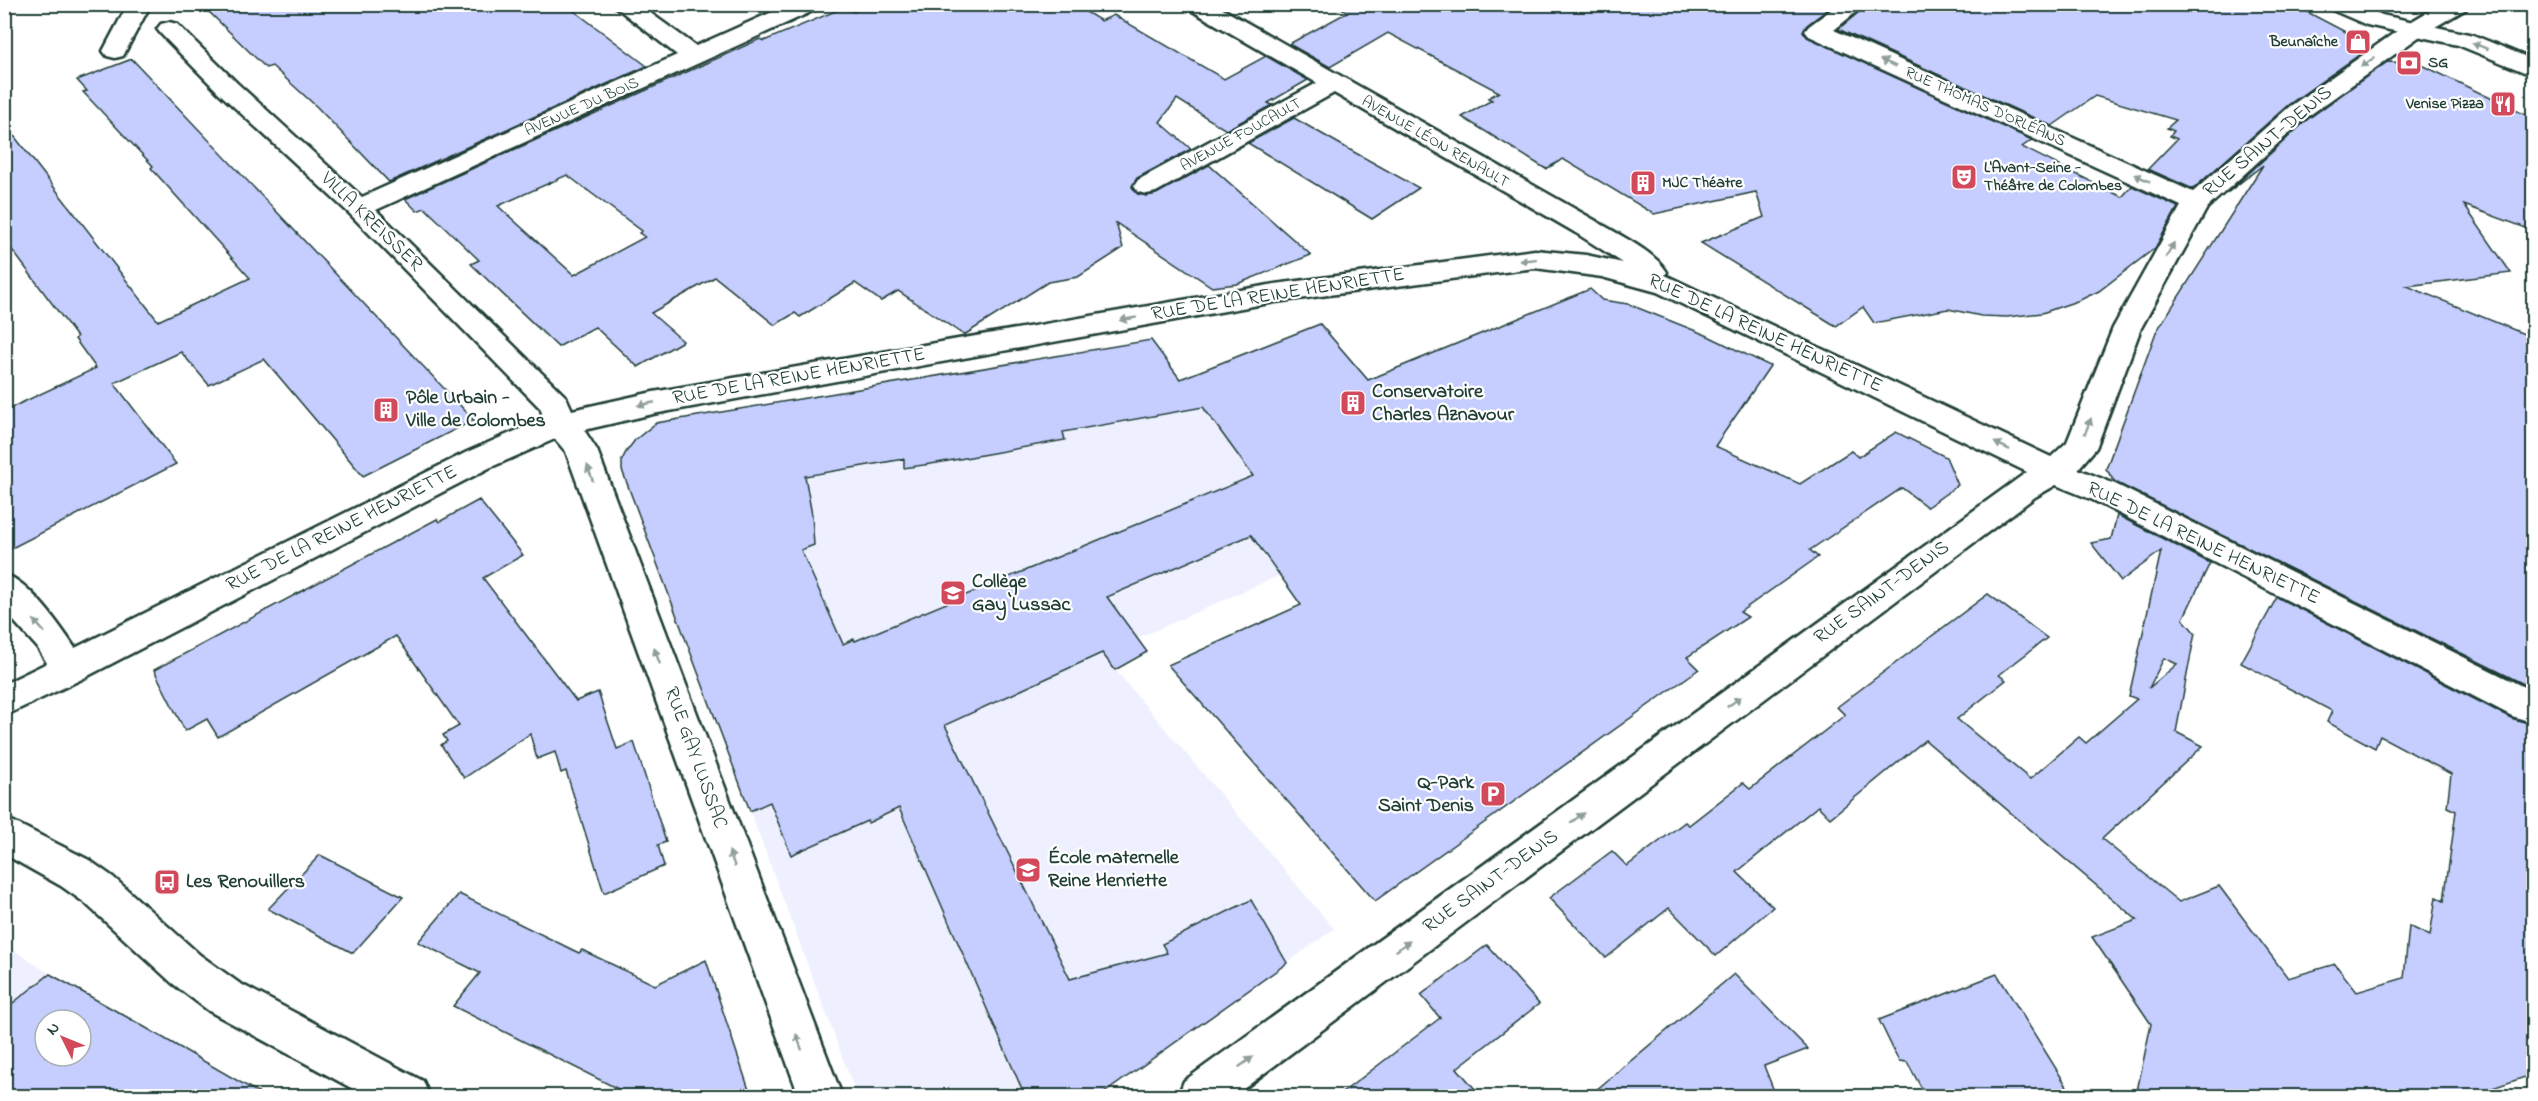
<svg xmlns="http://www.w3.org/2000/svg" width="2538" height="1101" font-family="'Indie Flower',sans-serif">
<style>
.built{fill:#eef0ff}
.building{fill:#c6cdff;stroke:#1f3d34;stroke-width:1.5;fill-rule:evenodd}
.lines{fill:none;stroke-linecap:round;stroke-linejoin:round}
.street-casing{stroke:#1f3d34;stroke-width:5}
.secondary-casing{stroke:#1f3d34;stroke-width:5}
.street{fill:#fff;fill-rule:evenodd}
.secondary{fill:#fff;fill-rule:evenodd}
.oneway{fill:#8f9e9a}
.labels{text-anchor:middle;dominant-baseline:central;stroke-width:4.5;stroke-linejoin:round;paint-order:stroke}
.far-poi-label{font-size:16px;font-weight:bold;fill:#1f3d34;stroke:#fff;text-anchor:start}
.far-street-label{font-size:16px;fill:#1f3d34;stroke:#fff}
.street-label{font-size:20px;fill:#1f3d34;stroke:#fff}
.poi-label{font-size:20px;font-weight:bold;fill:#1f3d34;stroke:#fff;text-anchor:start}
</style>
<rect width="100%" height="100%" fill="#fff"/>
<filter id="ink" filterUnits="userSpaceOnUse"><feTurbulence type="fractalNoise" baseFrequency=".0167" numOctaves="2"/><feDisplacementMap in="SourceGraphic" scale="12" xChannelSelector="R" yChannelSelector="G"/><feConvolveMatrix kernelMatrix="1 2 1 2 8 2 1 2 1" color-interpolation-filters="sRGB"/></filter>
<g filter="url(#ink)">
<g class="built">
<path d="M 1151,340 L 1156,357 L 1163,355 L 1316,559 L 1102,654 L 1334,929 L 1100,1096 L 857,1096 L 622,470 L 622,460 L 635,440 L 645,432 L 676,420 Z"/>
<path d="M 5,944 L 50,974 L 5,1010 Z"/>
</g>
<g class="building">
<path d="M 201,4 L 565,4 L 647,66 L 389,182 L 317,107 L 272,66 L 266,68 Z"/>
<path d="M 870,4 L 1073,4 L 1101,21 L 1114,15 L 1224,79 L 1266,56 L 1308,80 L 1268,103 L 1272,105 L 1226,130 L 1177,99 L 1160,122 L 1191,149 L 1137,178 L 1132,187 L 1138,194 L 1147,196 L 1156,194 L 1209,165 L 1311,255 L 1237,284 L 1212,287 L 1116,223 L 1123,248 L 1078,277 L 1048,282 L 964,335 L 898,291 L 881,301 L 855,283 L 800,317 L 795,313 L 775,325 L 715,277 L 651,313 L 683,341 L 638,367 L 595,327 L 558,347 L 471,264 L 479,260 L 425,208 L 417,211 L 405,199 L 760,39 L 764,41 L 845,7 L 854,12 ZM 567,175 L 642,231 L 639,233 L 645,237 L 574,275 L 498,206 Z"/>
<path d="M 1335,4 L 1835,4 L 1807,25 L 1803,31 L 1807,37 L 2032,140 L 2022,147 L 2122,197 L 2132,186 L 2178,207 L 2155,248 L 2099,291 L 2080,300 L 2042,313 L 2007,317 L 1981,316 L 1948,309 L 1874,323 L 1863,307 L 1836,326 L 1701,243 L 1764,217 L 1756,192 L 1654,214 L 1563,159 L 1546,169 L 1462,117 L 1492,100 L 1488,98 L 1499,92 L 1388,33 L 1330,67 L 1289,44 L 1348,12 Z"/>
<path d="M 1868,4 L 2292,4 L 2357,38 L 2363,52 L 2288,105 L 2193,189 L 2148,169 L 2177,139 L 2170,136 L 2174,131 L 2167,128 L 2176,120 L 2095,96 L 2052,126 L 1838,29 Z"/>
<path d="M 132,59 L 474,420 L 363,476 L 264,359 L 209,385 L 181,352 L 114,383 L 176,464 L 4,552 L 4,411 L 96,368 L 75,339 L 77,337 L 4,239 L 4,123 L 158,321 L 250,278 L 151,168 L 153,166 L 83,92 L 87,91 L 77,80 Z"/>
<path d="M 2387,62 L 2418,63 L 2534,119 L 2534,231 L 2464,205 L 2511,273 L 2407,286 L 2534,338 L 2534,689 L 2115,482 L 2106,469 L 2156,332 L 2263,165 L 2226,194 L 2308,119 Z"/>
<path d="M 1294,118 L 1343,146 L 1419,188 L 1372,219 L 1248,143 Z"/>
<path d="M 1590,289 L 1602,300 L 1628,304 L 1706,335 L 1770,366 L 1715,446 L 1800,484 L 1851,451 L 1858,457 L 1896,432 L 1946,457 L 1958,485 L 1927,507 L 1902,488 L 1810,550 L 1818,557 L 1740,612 L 1748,617 L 1687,657 L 1699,669 L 1375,901 L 1168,665 L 1301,605 L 1251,535 L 1107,597 L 1147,652 L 1115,670 L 1102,653 L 945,725 L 1035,908 L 1070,979 L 1167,953 L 1162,944 L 1251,900 L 1287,963 L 1100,1096 L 1025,1096 L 899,808 L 868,823 L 867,821 L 791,855 L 770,802 L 750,811 L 622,470 L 622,460 L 626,452 L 635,440 L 656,423 L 1151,340 L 1180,379 L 1320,324 L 1368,380 ZM 1203,407 L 1253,476 L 855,641 L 854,639 L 843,644 L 801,550 L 814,545 L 812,515 L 805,476 L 904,459 L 904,468 L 937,463 L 1065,440 L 1063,432 Z"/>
<path d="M 479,500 L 523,555 L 483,578 L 576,701 L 598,692 L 617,749 L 634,742 L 666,842 L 658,845 L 664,866 L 604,893 L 566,771 L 561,773 L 555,752 L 537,759 L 530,734 L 464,778 L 441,745 L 447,741 L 443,735 L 459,726 L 396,636 L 218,737 L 207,719 L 185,731 L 154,670 L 437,519 L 439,522 Z"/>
<path d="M 2117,515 L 2210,563 L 2183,619 L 2195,633 L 2176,732 L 2203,746 L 2102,839 L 2179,902 L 2219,886 L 2288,978 L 2335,964 L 2357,992 L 2404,978 L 2409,926 L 2430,936 L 2436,897 L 2444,901 L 2456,811 L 2447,807 L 2451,774 L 2380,736 L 2375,748 L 2327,722 L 2332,711 L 2241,663 L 2277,597 L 2511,718 L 2524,722 L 2534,720 L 2534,1040 L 2531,1075 L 2469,1096 L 2136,1096 L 2151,1024 L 2092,937 L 2137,920 L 1925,740 L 1830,818 L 1818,806 L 1737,872 L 1773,907 L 1716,956 L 1669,908 L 1606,958 L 1549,898 L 1612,851 L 1627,866 L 1685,822 L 1689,825 L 1743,783 L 1750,789 L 1845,715 L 1837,707 L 1988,594 L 2047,638 L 1999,675 L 2006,680 L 1957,719 L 2030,779 L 2079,737 L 2086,743 L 2137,699 L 2129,696 L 2161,551 L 2121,581 L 2091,543 L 2111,539 ZM 2164,658 L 2177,664 L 2149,688 Z"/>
<path d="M 320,855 L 403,897 L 353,953 L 268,909 Z"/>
<path d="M 459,894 L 579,953 L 582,950 L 655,985 L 706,960 L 751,1096 L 632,1096 L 453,1006 L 480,973 L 418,942 Z"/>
<path d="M 1487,945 L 1539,1004 L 1457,1068 L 1481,1096 L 1338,1096 L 1440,1018 L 1421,995 Z"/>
<path d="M 50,974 L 134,1021 L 264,1096 L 4,1096 L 4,1010 ZM 45,1020 L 81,1020 L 81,1056 L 45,1056 Z"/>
<path d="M 1734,974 L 1808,1049 L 1764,1066 L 1776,1096 L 1589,1096 Z"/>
<path d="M 1997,974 L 2073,1096 L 1926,1096 L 1907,1062 L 1899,1061 L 1879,1020 Z"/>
</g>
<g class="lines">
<g class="street-casing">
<g id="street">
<path d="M 128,4 L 151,4 L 123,56 L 115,58 L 107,56 L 103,51 Z"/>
<path d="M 612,4 L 638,4 L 696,46 L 790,4 L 816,6 L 813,11 L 376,210 L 566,397 L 572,410 L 653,392 L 1275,284 L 1535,250 L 1586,255 L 1623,263 L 1576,233 L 1334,93 L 1156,192 L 1147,194 L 1138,192 L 1134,186 L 1138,180 L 1317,83 L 1189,9 L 1186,4 L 1214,4 L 1596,221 C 1617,234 1654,251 1667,272 L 1665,275 L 2051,457 L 2067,442 L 2113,328 L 2181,206 L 1809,36 L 1805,31 L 1809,26 L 1839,4 L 1866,4 L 1834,30 L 2193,192 L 2289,107 L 2407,24 L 2441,4 L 2469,4 L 2466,9 L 2423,34 L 2307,117 L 2207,208 L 2141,328 L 2096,448 L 2078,469 L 2115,484 L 2534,692 L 2534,717 L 2525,720 L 2512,716 L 2093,500 L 2056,485 L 2035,497 L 1234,1096 L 1178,1096 L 1184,1081 L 2027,472 L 1657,292 L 1602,277 L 1535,268 L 1275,302 L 653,414 L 584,430 L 597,450 L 842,1096 L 799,1096 L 566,452 L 555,439 L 489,468 L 82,679 L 4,716 L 4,684 L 47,663 L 37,647 L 4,610 L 4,574 C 30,582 60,626 75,648 L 467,452 L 543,419 L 541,409 L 350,214 L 219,93 L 161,34 L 157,29 L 161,24 L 169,22 L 177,24 L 237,83 L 362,197 L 677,55 Z"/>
</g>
</g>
<g class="secondary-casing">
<g id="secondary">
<path d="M 2327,4 L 2358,4 L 2382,15 L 2473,35 L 2534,60 L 2534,76 L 2458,45 L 2367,25 L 2330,9 Z"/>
<path d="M 4,817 L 89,860 L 113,877 L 200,955 L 239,983 L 423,1081 L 429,1096 L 366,1096 L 209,1011 L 172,983 L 85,903 L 61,886 L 4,854 Z"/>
</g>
</g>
<use href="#street" class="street"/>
<use href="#secondary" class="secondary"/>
</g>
<defs><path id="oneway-solid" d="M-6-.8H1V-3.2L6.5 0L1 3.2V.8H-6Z" transform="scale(1.5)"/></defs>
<g class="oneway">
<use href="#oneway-solid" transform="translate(2480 46) rotate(-158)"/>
<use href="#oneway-solid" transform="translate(2368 62) rotate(145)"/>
<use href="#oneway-solid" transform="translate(1888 63) rotate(-156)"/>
<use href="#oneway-solid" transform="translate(2142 178) rotate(-156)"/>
<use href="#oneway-solid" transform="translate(2170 250) rotate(-61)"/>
<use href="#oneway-solid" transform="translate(1528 260) rotate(175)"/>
<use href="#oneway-solid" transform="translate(1128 319) rotate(170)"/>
<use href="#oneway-solid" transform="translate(646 404) rotate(169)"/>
<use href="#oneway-solid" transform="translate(2088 426) rotate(-68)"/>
<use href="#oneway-solid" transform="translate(2002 446) rotate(-154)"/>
<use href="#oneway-solid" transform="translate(590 473) rotate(-110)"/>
<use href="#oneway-solid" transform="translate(39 626) rotate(-131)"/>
<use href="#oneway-solid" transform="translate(657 656) rotate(-110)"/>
<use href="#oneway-solid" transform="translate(1734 702) rotate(-36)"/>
<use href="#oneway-solid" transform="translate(1577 818) rotate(-36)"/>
<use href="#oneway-solid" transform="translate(732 859) rotate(-110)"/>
<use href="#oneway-solid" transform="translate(1403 946) rotate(-36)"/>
<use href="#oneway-solid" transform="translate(799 1042) rotate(-110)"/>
<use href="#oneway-solid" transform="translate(1246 1062) rotate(-36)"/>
</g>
</g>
<defs>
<g id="shop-square" transform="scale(1.35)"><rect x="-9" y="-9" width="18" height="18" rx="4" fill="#d1495b" stroke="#fff"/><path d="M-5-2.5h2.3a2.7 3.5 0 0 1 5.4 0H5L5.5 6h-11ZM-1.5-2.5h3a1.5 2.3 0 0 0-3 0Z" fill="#fff"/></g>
<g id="bank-square" transform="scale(1.35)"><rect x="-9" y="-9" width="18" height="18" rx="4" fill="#d1495b" stroke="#fff"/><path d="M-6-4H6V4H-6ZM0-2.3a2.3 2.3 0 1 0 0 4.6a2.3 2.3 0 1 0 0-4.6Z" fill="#fff"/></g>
<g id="restaurant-square" transform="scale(1.35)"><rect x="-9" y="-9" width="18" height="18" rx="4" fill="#d1495b" stroke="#fff"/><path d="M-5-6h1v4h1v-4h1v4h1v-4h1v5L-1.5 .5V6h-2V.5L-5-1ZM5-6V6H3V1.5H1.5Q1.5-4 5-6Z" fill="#fff"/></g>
<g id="theatre-square" transform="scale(1.35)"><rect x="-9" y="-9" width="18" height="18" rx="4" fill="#d1495b" stroke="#fff"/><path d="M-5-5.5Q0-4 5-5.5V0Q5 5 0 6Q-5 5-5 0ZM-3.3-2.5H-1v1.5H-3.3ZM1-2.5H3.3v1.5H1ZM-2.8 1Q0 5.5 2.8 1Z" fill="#fff"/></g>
<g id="building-square" transform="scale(1.35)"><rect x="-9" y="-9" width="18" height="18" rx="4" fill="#d1495b" stroke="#fff"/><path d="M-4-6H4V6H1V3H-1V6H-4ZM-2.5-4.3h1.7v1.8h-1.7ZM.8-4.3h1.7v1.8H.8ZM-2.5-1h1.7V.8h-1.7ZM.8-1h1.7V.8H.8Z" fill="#fff"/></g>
<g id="school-square" transform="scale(1.35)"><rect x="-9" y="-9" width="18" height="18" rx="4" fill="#d1495b" stroke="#fff"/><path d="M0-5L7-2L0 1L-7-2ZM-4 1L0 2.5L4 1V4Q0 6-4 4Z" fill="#fff"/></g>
<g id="parking-square" transform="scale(1.35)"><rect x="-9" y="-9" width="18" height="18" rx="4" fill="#d1495b" stroke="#fff"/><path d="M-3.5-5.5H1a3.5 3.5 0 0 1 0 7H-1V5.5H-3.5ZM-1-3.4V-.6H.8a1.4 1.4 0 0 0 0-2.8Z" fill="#fff"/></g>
<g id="bus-square" transform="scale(1.35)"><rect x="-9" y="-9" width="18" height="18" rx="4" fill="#d1495b" stroke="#fff"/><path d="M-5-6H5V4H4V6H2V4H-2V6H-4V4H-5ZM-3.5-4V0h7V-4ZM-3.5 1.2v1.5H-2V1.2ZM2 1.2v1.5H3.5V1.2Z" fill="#fff"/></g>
</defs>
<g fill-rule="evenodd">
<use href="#shop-square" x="2358" y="42"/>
<use href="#bank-square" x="2409" y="63"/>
<use href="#restaurant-square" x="2503" y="104"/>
<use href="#theatre-square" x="1964" y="177"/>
<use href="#building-square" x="1643" y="183"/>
<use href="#building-square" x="1353" y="403"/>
<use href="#building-square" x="386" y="410"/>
<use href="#school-square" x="953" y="593"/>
<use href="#parking-square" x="1493" y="794"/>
<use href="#school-square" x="1028" y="870"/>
<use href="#bus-square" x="167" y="882"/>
</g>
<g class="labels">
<g class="far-poi-label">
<text x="2338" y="42" text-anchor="end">Beunaîche</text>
<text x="2428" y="63">SG</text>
<text x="2484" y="104" text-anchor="end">Venise Pizza</text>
<text x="1984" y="168">L'Avant-Seine -<tspan x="1984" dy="18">Théâtre de Colombes</tspan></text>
<text x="1662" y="183">MJC Théatre</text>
</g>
<g class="far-street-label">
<text transform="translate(582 107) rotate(-24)">AVENUE DU BOIS</text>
<text transform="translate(1985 107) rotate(24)">RUE THOMAS D'ORLÉANS</text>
<text transform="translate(1241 135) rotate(-29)">AVENUE FOUCAULT</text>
<text transform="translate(1435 142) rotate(30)">AVENUE LÉON RENAULT</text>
</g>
<g class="street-label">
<text transform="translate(2268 142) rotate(-40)">RUE SAINT-DENIS</text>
<text transform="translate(371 222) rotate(44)">VILLA KREISSER</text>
<text transform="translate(1278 295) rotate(-9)">RUE DE LA REINE HENRIETTE</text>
<text transform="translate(1765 334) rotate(25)">RUE DE LA REINE HENRIETTE</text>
<text transform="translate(799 377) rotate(-10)">RUE DE LA REINE HENRIETTE</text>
<text transform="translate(342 529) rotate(-27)">RUE DE LA REINE HENRIETTE</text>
<text transform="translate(2203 544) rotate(26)">RUE DE LA REINE HENRIETTE</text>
<text transform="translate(1882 593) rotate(-36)">RUE SAINT-DENIS</text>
<text transform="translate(695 758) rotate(70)">RUE GAY LUSSAC</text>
<text transform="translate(1491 882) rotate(-36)">RUE SAINT-DENIS</text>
</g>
<g class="poi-label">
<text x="1372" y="392">Conservatoire<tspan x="1372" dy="23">Charles Aznavour</tspan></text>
<text x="406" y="398">Pôle Urbain -<tspan x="406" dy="23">Ville de Colombes</tspan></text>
<text x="972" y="582">Collège<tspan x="972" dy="23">Gay Lussac</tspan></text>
<text x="1474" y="783" text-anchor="end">Q-Park<tspan x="1474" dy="23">Saint Denis</tspan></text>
<text x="1048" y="858">École maternelle<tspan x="1048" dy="23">Reine Henriette</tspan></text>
<text x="186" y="882">Les Renouillers</text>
</g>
</g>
<rect width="2538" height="1101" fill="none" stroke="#fff" stroke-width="24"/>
<rect x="12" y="12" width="2514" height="1077" fill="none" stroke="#1f3d34" stroke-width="2" filter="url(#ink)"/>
<g transform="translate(63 1038) rotate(313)"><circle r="28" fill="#ffffff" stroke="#a5b1ae" stroke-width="1.5"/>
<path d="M0-4.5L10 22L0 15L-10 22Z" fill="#d1495b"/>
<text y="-9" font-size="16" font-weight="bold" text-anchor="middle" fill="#1f3d34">N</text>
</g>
</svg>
